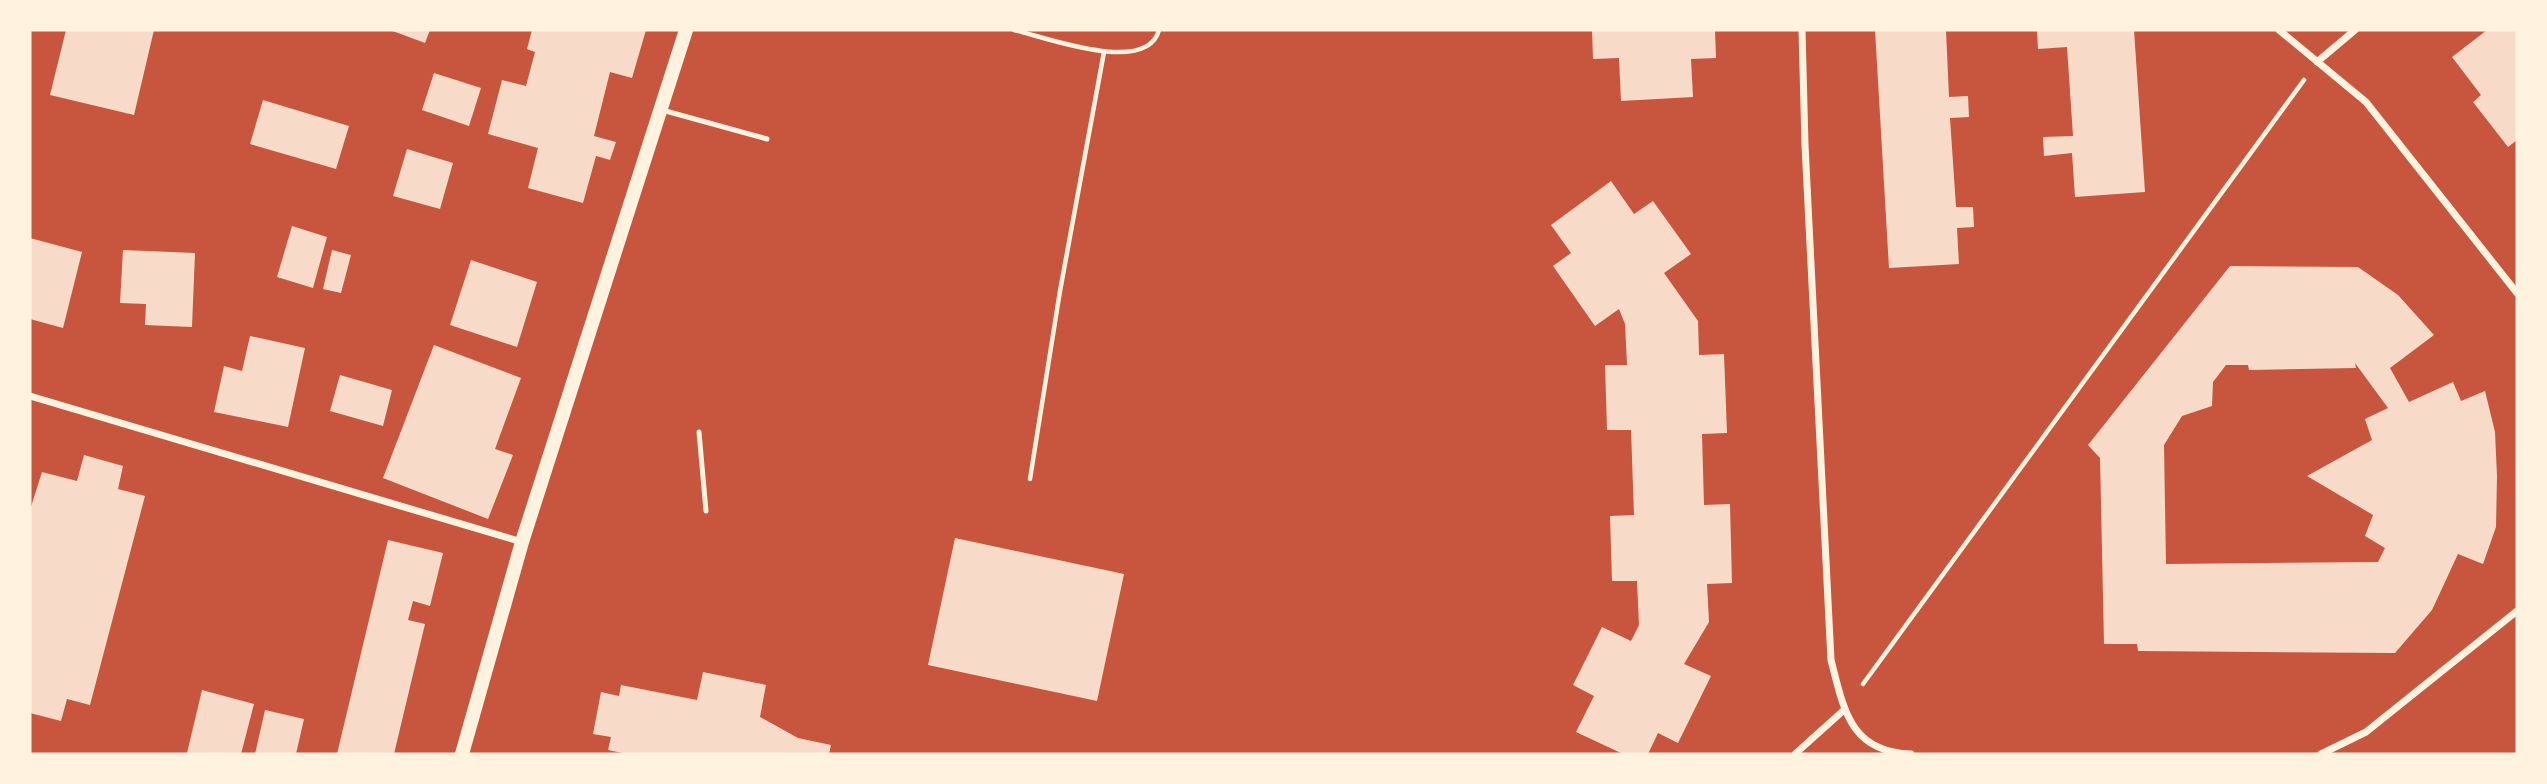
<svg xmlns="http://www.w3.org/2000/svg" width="2547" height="784" font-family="'Archivo Narrow',sans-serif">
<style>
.building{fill:#f7dbc8;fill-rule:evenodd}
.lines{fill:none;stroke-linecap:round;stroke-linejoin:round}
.path{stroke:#fff3e0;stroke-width:4.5}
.service{stroke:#fff3e0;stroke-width:5}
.minor{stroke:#fff3e0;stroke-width:7}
.secondary{stroke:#fff3e0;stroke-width:14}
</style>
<rect width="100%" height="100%" fill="#c8553d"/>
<g class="building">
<path d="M 66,30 L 154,30 L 134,115 L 50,95 Z"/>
<path d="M 390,30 L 430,30 L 425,43 Z"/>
<path d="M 532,30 L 646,30 L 632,78 L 610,72 L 594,136 L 616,142 L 610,160 L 596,156 L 583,203 L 528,188 L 538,148 L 488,134 L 502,80 L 526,86 L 535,52 L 527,49 Z"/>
<path d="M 1592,30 L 1715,30 L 1716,58 L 1691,59 L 1693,97 L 1621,101 L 1619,58 L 1593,59 Z"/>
<path d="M 1875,30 L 1946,30 L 1949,97 L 1968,96 L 1969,117 L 1950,118 L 1956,207 L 1973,207 L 1974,227 L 1957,228 L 1959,264 L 1889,268 Z"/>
<path d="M 2037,30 L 2134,30 L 2145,192 L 2075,197 L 2072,153 L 2044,156 L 2043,137 L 2073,136 L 2067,47 L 2038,49 Z"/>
<path d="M 2487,30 L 2517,30 L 2517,140 L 2508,147 L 2473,102 L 2481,95 L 2452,57 Z"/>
<path d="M 434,73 L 481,88 L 469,126 L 422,110 Z"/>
<path d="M 263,100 L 349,126 L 336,169 L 250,144 Z"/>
<path d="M 407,149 L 453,163 L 440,209 L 393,196 Z"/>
<path d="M 1611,181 L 1634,214 L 1653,201 L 1691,254 L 1664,273 L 1698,321 L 1699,355 L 1724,354 L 1727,433 L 1702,434 L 1704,505 L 1730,504 L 1732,583 L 1707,584 L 1709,622 L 1684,664 L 1711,676 L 1678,743 L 1658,733 L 1648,754 L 1623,754 L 1576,732 L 1594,696 L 1573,685 L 1602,627 L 1631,641 L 1639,625 L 1637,581 L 1612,581 L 1610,516 L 1634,515 L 1631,430 L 1607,430 L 1605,365 L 1627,365 L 1625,324 L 1619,309 L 1595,326 L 1553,266 L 1571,253 L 1551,225 Z"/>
<path d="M 292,226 L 327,237 L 313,288 L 277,277 Z"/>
<path d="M 30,238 L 82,252 L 63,328 L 30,319 Z"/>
<path d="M 123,250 L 195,253 L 192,327 L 145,325 L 146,304 L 120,303 Z"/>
<path d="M 332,250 L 351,255 L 341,293 L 323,289 Z"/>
<path d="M 471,260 L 537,282 L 517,347 L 450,325 Z"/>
<path d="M 2230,266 L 2358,267 L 2398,295 L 2434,335 L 2390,368 L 2409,402 L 2453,382 L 2461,401 L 2485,391 L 2495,432 L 2497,476 L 2496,527 L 2483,564 L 2458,554 L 2432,610 L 2395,653 L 2138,651 L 2137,644 L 2104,644 L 2100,458 L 2088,445 ZM 2355,363 L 2388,408 L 2365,419 L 2372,440 L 2307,476 L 2373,515 L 2365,536 L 2385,548 L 2378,562 L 2166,564 L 2164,445 L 2182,416 L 2212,406 L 2213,382 L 2226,365 L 2248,365 L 2249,370 L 2356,368 Z"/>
<path d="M 250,336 L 305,348 L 288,427 L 214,412 L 224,366 L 242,371 Z"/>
<path d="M 434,345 L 521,378 L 495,449 L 513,455 L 488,519 L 383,478 Z"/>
<path d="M 340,375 L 392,390 L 383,426 L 330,411 Z"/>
<path d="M 84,455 L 123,466 L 118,489 L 145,496 L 90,705 L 67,699 L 61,721 L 30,713 L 30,510 L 42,472 L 77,481 Z"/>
<path d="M 955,538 L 1124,574 L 1097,701 L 928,665 Z"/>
<path d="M 388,540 L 443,553 L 430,606 L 413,601 L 408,620 L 425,624 L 394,754 L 337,754 Z"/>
<path d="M 703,672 L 766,685 L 760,717 L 798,738 L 831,745 L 829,754 L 627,754 L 608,750 L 611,737 L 593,734 L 601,692 L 619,696 L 621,685 L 697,700 Z"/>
<path d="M 202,690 L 254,704 L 241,754 L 187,753 Z"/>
<path d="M 265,710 L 304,719 L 296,754 L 255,754 Z"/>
</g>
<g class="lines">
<g class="path">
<path d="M 1014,30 C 1045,37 1147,76 1159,30"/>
<path d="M 1030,479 L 1060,291 L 1104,52"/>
<path d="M 1863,684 L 2304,80"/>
</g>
<g class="service">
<path d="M 662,110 L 767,139"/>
<path d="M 699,432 L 706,511"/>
</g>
<g class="minor">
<path d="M 1802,30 L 1805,145 L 1831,660 C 1844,710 1850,752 1911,754"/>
<path d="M 2279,30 L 2366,102 L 2517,293"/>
<path d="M 2317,62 L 2355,30"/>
<path d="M 30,396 L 522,542"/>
<path d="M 1795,754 L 1844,710"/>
<path d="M 2321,754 L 2366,732 L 2517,611"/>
</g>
<path class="secondary" d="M 462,754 L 522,542 L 686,30"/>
</g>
<rect width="2547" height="784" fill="none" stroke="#fff3e0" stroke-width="63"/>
</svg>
